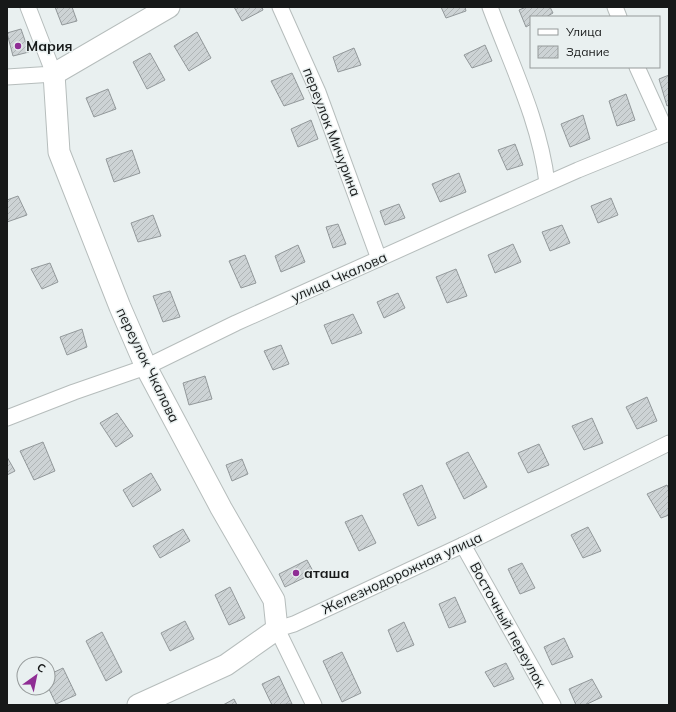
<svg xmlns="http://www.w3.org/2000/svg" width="676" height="712" font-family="Mulish,sans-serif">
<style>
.building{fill:url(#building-hatch);stroke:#92989a}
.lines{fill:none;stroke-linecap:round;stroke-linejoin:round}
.street-casing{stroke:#b6bdbc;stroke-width:17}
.secondary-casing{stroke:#b6bdbc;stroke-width:23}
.street{stroke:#fff;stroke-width:15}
.secondary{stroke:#fff;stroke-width:21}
.poi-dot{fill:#8f2d94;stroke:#e9f0f0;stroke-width:1.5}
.labels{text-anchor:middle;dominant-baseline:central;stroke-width:3;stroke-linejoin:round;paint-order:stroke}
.poi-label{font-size:14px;font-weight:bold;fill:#171919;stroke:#e9f0f0;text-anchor:start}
.street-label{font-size:14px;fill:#171919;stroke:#e9f0f0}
</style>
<defs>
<pattern id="building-hatch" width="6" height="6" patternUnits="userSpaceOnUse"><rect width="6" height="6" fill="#cdd3d5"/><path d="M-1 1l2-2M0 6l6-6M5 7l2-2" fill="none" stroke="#afb5b6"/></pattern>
</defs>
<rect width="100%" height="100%" fill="#e9f0f0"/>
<g class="building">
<path d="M 55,7 L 72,7 L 77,21 L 62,25 Z"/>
<path d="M 234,7 L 262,7 L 263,10 L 242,21 Z"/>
<path d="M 441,7 L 465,7 L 466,11 L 446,18 Z"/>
<path d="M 526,7 L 550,7 L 553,13 L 546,17 L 531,17 L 531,24 L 526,27 L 519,10 Z"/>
<path d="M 21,29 L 29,52 L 13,56 L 7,33 Z"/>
<path d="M 197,32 L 211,58 L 189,71 L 174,46 Z"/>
<path d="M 485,45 L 492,61 L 472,68 L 464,55 Z"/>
<path d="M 354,48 L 361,65 L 338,72 L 333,57 Z"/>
<path d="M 150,53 L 165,80 L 147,89 L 133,62 Z"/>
<path d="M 292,73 L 304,99 L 284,106 L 271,81 Z"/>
<path d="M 669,75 L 669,105 L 667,106 L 659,79 Z"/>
<path d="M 108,89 L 116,109 L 94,117 L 86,98 Z"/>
<path d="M 626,94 L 635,120 L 617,126 L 609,101 Z"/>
<path d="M 583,115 L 590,139 L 570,147 L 561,124 Z"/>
<path d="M 311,120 L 318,139 L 298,147 L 291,129 Z"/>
<path d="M 515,144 L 523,165 L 507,170 L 498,150 Z"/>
<path d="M 132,150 L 140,173 L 114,182 L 106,159 Z"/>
<path d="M 459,173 L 466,192 L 440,202 L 432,184 Z"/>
<path d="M 18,196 L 27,215 L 7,222 L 7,200 Z"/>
<path d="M 611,198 L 618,215 L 598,223 L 591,206 Z"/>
<path d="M 399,204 L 405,218 L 385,225 L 380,211 Z"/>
<path d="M 153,215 L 161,236 L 138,242 L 131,223 Z"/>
<path d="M 338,224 L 346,244 L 333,248 L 326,227 Z"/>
<path d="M 562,225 L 570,243 L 550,251 L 542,232 Z"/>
<path d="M 513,244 L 521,262 L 495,273 L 488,255 Z"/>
<path d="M 298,245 L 305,262 L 281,272 L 275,256 Z"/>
<path d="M 245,255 L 256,283 L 241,288 L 229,261 Z"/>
<path d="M 50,263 L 58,282 L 42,289 L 31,269 Z"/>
<path d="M 456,269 L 467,296 L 447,303 L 436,277 Z"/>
<path d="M 170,291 L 180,317 L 163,322 L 153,296 Z"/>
<path d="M 398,293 L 405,308 L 384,318 L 377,302 Z"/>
<path d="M 353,314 L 362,333 L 332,344 L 324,325 Z"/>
<path d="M 82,329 L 87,347 L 67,355 L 60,337 Z"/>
<path d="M 281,345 L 289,364 L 273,370 L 264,351 Z"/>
<path d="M 205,376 L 212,399 L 189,405 L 183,383 Z"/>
<path d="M 647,397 L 657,421 L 637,429 L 626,407 Z"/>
<path d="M 117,413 L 133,436 L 116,447 L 100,423 Z"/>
<path d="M 592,418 L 603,443 L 584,450 L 572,426 Z"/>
<path d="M 43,442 L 55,471 L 34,480 L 20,451 Z"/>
<path d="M 539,444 L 549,465 L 528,473 L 518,453 Z"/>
<path d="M 468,452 L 487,487 L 464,499 L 446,463 Z"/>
<path d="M 7,457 L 15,471 L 7,475 Z"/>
<path d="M 242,459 L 248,474 L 232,481 L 226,465 Z"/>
<path d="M 151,473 L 161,490 L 133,507 L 123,490 Z"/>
<path d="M 422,485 L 436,518 L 418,526 L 403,494 Z"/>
<path d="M 667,485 L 669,489 L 669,515 L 661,518 L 647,494 Z"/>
<path d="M 362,515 L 376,543 L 359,551 L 345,522 Z"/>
<path d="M 588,527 L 601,551 L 583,558 L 571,535 Z"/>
<path d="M 183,529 L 190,541 L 160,558 L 153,546 Z"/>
<path d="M 307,560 L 314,573 L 285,587 L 279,574 Z"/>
<path d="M 522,563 L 535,588 L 520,594 L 508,569 Z"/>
<path d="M 230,587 L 245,618 L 229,625 L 215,595 Z"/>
<path d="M 455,597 L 466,622 L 449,628 L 439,604 Z"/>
<path d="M 185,621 L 194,639 L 170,651 L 161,633 Z"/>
<path d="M 404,622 L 414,645 L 397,652 L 388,630 Z"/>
<path d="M 102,632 L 122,672 L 106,681 L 86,641 Z"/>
<path d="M 564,638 L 573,657 L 552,665 L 544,647 Z"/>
<path d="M 342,652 L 361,693 L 342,702 L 323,661 Z"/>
<path d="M 506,663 L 514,679 L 494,687 L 485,672 Z"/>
<path d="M 63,668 L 76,695 L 56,704 L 48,687 L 48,675 Z"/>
<path d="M 279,676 L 292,704 L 272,705 L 262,684 Z"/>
<path d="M 592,679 L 602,697 L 585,705 L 576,705 L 569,689 Z"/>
<path d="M 234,699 L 237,705 L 223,705 Z"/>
</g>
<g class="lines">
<g class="street-casing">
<g id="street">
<path d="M 280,7 L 318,92 L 379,259"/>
<path d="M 490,7 C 511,64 540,122 547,183"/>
<path d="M 615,7 L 619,17"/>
<path d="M 637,67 L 667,133"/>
<path d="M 7,77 L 54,74 L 28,7"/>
<path d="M 7,418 L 74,392 L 146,367 L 236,323 L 465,220 L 578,170 L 669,133"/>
<path d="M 463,545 L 553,705"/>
<path d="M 314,705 L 277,629 L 294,624 L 463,545 L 669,443"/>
</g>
</g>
<g class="secondary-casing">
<path id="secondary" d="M 138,705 L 226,665 L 277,629 L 274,600 L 221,508 L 146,367 L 120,307 L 59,152 L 54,74 L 169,7"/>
</g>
<use href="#street" class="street"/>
<use href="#secondary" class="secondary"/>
</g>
<g class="poi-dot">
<circle cx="18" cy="46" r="4"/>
<circle cx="296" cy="573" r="4"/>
</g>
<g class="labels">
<g class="poi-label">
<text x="26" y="46">Мария</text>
<text x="304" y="573">аташа</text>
</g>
<g class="street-label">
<text transform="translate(332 132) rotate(69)">переулок Мичурина</text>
<text transform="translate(339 277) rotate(-24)">улица Чкалова</text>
<text transform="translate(148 365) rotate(64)">переулок Чкалова</text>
<text transform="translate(402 573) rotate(-25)">Железнодорожная улица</text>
<text transform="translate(508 625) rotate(61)">Восточный переулок</text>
</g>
</g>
<rect width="676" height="712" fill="none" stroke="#171919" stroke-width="16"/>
<rect x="530" y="16" width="130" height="52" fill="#e9f0f0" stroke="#959a9a"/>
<rect x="538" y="29" width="20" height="6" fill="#ffffff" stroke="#959a9a"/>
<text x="566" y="36" font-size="12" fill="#171919">Улица</text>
<rect x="538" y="46" width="20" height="12" fill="url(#building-hatch)" stroke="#959a9a"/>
<text x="566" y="56" font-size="12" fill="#171919">Здание</text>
<g transform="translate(36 676) rotate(33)"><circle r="19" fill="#e9f0f0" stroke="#959a9a"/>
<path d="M0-3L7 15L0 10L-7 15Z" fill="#8f2d94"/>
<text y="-6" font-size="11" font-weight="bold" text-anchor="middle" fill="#171919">С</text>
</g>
</svg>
